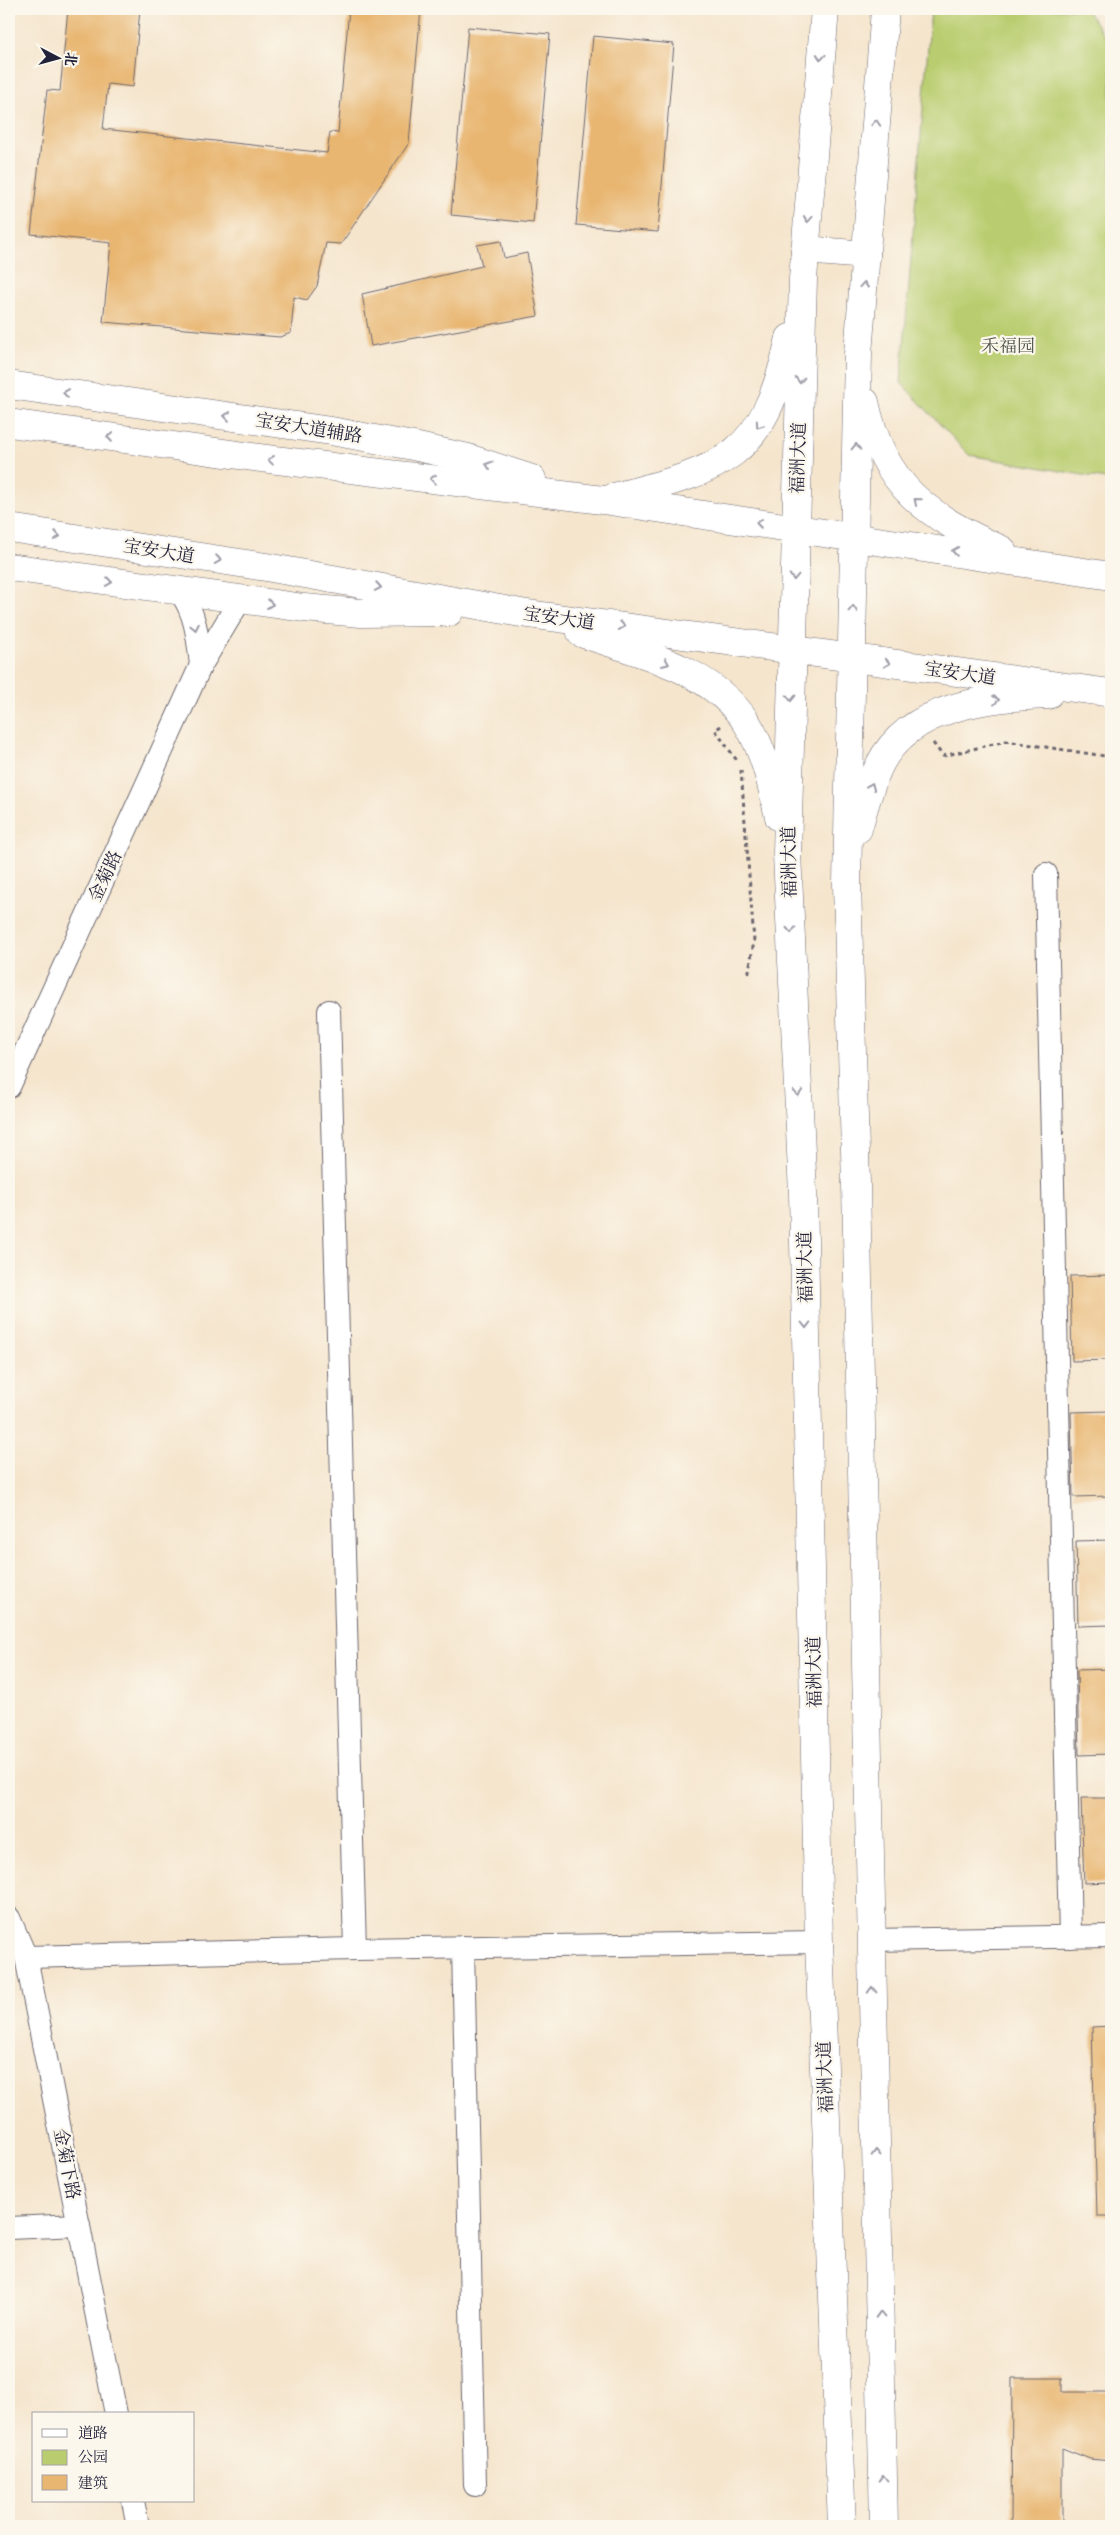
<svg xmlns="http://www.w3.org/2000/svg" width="1120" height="2535" font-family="Alegreya,'Noto Serif SC',serif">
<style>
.green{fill:#b9cd70;stroke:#6e7856}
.building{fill:#e8b671}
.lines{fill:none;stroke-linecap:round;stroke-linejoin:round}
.minor-casing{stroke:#6c666e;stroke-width:24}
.major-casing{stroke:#6c666e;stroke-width:29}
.path{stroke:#6c666e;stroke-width:3;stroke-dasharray:4 4;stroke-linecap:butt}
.minor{stroke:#fff;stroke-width:22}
.major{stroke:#fff;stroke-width:28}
.oneway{stroke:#9c9ca7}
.labels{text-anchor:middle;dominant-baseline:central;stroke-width:4.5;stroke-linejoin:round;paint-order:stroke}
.park-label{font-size:18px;fill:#4f554b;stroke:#fbf7ec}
.street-label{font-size:18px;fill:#22223b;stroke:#fbf7ec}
</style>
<rect width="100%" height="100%" fill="#fbf7ec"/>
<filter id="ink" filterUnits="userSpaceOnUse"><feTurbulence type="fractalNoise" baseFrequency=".02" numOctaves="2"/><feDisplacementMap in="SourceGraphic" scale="10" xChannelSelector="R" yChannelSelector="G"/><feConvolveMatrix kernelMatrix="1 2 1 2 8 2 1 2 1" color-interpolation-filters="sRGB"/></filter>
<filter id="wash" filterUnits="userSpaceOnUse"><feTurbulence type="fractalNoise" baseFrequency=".0096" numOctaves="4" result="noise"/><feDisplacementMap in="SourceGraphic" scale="20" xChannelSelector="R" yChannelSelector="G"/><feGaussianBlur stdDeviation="1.12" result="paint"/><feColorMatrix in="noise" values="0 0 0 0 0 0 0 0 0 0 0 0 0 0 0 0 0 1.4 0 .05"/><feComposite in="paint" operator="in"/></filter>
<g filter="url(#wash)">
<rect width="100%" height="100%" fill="#f5e5cd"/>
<path class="green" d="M 931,9 L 1086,9 L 1111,45 L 1111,480 L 969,455 L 901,383 Z"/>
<g id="blocks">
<g class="building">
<path d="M 68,9 L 140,9 L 133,87 L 108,84 L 103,129 L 327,153 L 330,132 L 338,133 L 349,9 L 421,9 L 409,143 L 341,244 L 326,243 L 317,286 L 307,300 L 294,297 L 291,333 L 280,337 L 103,322 L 111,243 L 31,234 L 47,90 L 60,91 Z"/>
<path d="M 468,27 L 550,34 L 533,223 L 451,215 Z"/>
<path d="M 593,36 L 674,44 L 658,232 L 576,225 Z"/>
<path d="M 501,241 L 504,258 L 527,253 L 538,316 L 371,346 L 362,294 L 482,266 L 477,245 Z"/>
<path d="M 1111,1275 L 1111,1360 L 1072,1361 L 1070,1276 Z"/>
<path d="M 1111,1411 L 1111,1496 L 1073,1497 L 1071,1412 Z"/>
<path d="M 1111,1540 L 1111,1625 L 1078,1626 L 1076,1541 Z"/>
<path d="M 1111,1669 L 1111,1754 L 1079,1755 L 1077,1670 Z"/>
<path d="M 1081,1798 L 1111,1798 L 1111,1882 L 1084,1883 Z"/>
<path d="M 1111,2026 L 1111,2216 L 1097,2216 L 1092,2027 Z"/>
<path d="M 1012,2378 L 1062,2378 L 1062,2392 L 1111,2392 L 1111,2461 L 1090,2459 L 1062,2448 L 1062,2526 L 1011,2526 Z"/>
</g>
</g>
</g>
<g filter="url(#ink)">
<use href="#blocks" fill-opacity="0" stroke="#6c666e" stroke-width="1"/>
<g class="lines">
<g class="minor-casing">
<g id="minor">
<path d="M 180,592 C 196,613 198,639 201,665"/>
<path d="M 1046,874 L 1070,1937"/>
<path d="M 329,1011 L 355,1949"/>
<path d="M 9,1087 L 201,665 L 240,600"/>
<path d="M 9,1918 L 26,1957 L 116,2414"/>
<path d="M 871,1940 L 1111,1936"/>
<path d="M 463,1947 L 475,2485"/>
<path d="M 26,1957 L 355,1949 L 819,1942"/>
<path d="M 9,2228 L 79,2225"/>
<path d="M 133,2501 L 138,2526"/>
</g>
</g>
<g class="major-casing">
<g id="major">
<path d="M 825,9 L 803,279 L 787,854 L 803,1194 L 819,1942 L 842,2526"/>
<path d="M 805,250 L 866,255"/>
<path d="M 9,385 L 331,431 L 413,446 L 468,458 L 532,479"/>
<path d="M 865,402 C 883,487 927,516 1002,550"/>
<path d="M 9,423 L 260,458 L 603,500 L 1111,576"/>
<path d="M 614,497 C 726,468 763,459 790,338"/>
<path d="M 9,528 L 266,567 L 521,613 L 1111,693"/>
<path d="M 9,567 L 304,608 L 361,613 L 449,612"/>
<path d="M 581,633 C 639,653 711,668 747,723 C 764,750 772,786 779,817"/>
<path d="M 858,829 C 864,807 870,784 880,764 C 910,705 990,697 1048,695"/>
<path d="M 884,2526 L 856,1184 L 847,884 L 858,354 L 885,9"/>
</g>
</g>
<g class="path">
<path d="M 721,726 L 715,730 L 738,762"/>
<path d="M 933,743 L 943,756 L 1006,741 L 1111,757"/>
<path d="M 741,770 L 754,941 L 748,977"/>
</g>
<use href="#minor" class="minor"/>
<use href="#major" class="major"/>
</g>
<defs><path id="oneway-chevron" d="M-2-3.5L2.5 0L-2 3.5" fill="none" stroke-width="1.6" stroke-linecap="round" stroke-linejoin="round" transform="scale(1.25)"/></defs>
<g class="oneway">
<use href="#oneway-chevron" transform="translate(821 57) rotate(95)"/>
<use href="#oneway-chevron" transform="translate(876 123) rotate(-86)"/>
<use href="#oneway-chevron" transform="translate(808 219) rotate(95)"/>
<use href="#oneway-chevron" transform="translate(864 285) rotate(-85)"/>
<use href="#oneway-chevron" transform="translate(800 380) rotate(92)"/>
<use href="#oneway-chevron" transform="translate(66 393) rotate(-172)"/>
<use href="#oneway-chevron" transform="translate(227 416) rotate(-172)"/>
<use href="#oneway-chevron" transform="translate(759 425) rotate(125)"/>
<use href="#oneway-chevron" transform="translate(110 437) rotate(-172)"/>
<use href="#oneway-chevron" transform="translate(856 447) rotate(-89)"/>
<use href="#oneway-chevron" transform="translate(271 460) rotate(-173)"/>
<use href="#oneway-chevron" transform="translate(489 465) rotate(-162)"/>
<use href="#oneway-chevron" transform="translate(433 479) rotate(-173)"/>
<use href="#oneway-chevron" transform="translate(917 501) rotate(-140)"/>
<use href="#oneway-chevron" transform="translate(759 523) rotate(-172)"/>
<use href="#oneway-chevron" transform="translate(57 536) rotate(9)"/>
<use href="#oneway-chevron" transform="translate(955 551) rotate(-171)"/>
<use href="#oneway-chevron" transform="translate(218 560) rotate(9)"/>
<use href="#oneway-chevron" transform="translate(794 577) rotate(92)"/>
<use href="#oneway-chevron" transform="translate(109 582) rotate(8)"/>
<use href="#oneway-chevron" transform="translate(378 587) rotate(10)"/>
<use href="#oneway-chevron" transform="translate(270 604) rotate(7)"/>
<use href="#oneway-chevron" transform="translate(853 609) rotate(-89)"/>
<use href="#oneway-chevron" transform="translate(622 626) rotate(8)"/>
<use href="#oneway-chevron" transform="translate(195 627) rotate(79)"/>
<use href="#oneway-chevron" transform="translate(666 663) rotate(23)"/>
<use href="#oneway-chevron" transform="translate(887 663) rotate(8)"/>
<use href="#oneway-chevron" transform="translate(791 698) rotate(92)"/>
<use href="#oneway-chevron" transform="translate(996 700) rotate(-7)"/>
<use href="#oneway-chevron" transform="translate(871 786) rotate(-67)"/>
<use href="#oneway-chevron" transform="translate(791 930) rotate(87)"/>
<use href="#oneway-chevron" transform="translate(798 1093) rotate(87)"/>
<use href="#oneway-chevron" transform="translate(806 1325) rotate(89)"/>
<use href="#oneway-chevron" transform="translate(872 1990) rotate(-91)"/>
<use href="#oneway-chevron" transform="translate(876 2153) rotate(-91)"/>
<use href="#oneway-chevron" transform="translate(880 2315) rotate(-91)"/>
<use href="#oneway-chevron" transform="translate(883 2478) rotate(-91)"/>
</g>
</g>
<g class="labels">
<g class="park-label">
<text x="1008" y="346">禾福园</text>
</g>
<g class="street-label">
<text transform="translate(309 428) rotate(9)">宝安大道辅路</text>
<text transform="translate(798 458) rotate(-88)">福洲大道</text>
<text transform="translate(159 551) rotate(9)">宝安大道</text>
<text transform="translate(559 618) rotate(8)">宝安大道</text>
<text transform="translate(960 673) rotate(8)">宝安大道</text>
<text transform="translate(789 862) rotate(-91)">福洲大道</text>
<text transform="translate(105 876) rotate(-65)">金菊路</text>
<text transform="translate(805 1267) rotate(-91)">福洲大道</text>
<text transform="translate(814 1672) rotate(-91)">福洲大道</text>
<text transform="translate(825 2077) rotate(-92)">福洲大道</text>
<text transform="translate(67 2164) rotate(79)">金菊下路</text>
</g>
</g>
<rect width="1120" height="2535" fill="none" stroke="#fbf7ec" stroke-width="30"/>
<rect x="32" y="2412" width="162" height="90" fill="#fbf7ec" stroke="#a4a2a5"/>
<rect x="42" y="2429" width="25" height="8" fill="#ffffff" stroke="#a4a2a5"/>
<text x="78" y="2438" font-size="15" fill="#22223b">道路</text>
<rect x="42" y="2450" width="25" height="15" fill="#b9cd70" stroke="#a4a2a5"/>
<text x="78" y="2462" font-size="15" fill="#22223b">公园</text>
<rect x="42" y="2475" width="25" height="15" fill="#e8b671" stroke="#a4a2a5"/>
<text x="78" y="2488" font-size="15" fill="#22223b">建筑</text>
<g transform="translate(58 58) rotate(96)" stroke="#fbf7ec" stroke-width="4" paint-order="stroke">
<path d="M0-4L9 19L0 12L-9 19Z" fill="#22223b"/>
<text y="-8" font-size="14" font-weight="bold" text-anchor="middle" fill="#22223b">北</text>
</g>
</svg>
